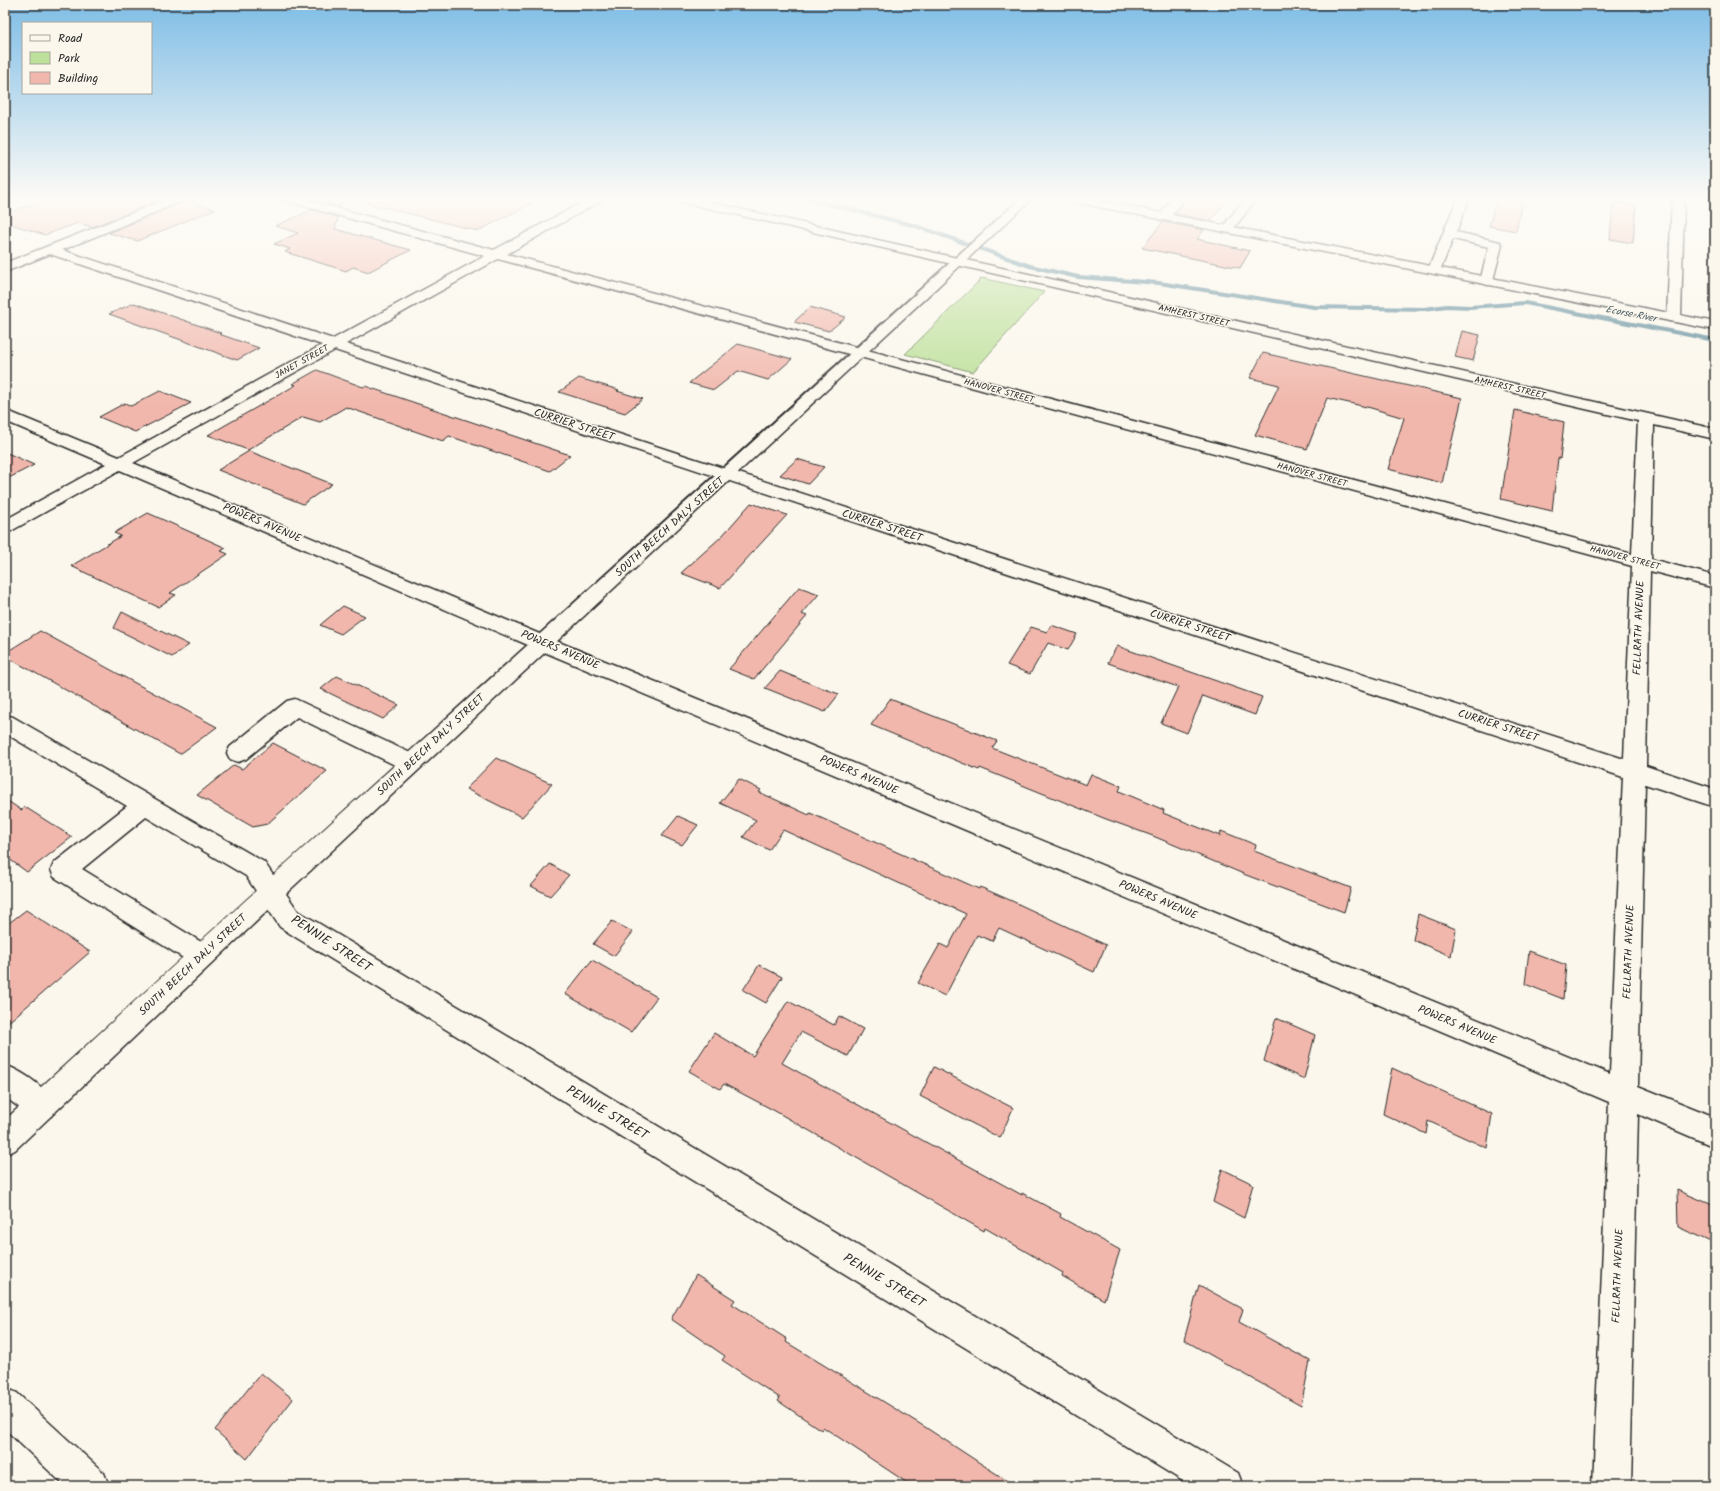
<svg xmlns="http://www.w3.org/2000/svg" width="1720" height="1491" font-family="Kalam,sans-serif">
<style>
.green{fill:#bde09a;stroke:#748662}
.lines{fill:none;stroke-linecap:round;stroke-linejoin:round}
.stream{stroke:#608b9a;stroke-width:4}
.building{fill:#f1b7ac;stroke:#2b2b2b}
.minor-casing{stroke:#2b2b2b;stroke-width:3}
.major-casing{stroke:#2b2b2b;stroke-width:3}
.minor{fill:#fbf7ec;fill-rule:evenodd}
.major{fill:#fbf7ec;fill-rule:evenodd}
.labels{text-anchor:middle;dominant-baseline:central;stroke-width:3;stroke-linejoin:round;paint-order:stroke}
.far-street-label{font-size:9px;fill:#2b2b2b;stroke:#fbf7ec}
.far-water-label{font-size:10px;font-style:italic;fill:#455b62;stroke:#fbf7ec}
.street-label{font-size:11px;fill:#2b2b2b;stroke:#fbf7ec}
.near-street-label{font-size:13px;fill:#2b2b2b;stroke:#fbf7ec}
</style>
<rect width="100%" height="100%" fill="#fbf7ec"/>
<filter id="ink" filterUnits="userSpaceOnUse"><feTurbulence type="fractalNoise" baseFrequency=".025" numOctaves="2"/><feDisplacementMap in="SourceGraphic" scale="8" xChannelSelector="R" yChannelSelector="G"/><feConvolveMatrix kernelMatrix="1 2 1 2 8 2 1 2 1" color-interpolation-filters="sRGB"/></filter>
<g filter="url(#ink)">
<path class="green" d="M 982,278 L 1044,292 L 973,372 L 905,354 Z"/>
<g class="lines">
<path class="stream" d="M 718,197 L 748,202 L 785,198 L 809,199 L 916,226 L 1030,266 L 1078,277 L 1159,283 L 1314,307 L 1424,309 L 1447,306 L 1470,307 L 1525,303 L 1715,340"/>
</g>
<g class="building">
<path d="M 51,197 L 169,197 L 92,227 L 78,223 L 45,235 L 5,222 L 5,214 Z"/>
<path d="M 341,197 L 343,197 L 340,208 L 326,204 Z"/>
<path d="M 368,197 L 544,197 L 478,231 L 367,203 Z"/>
<path d="M 1187,197 L 1229,197 L 1211,221 L 1175,214 Z"/>
<path d="M 1497,197 L 1523,197 L 1516,231 L 1489,226 Z"/>
<path d="M 186,201 L 215,209 L 137,241 L 109,233 Z"/>
<path d="M 1613,202 L 1636,206 L 1633,243 L 1610,239 Z"/>
<path d="M 312,210 L 338,217 L 335,229 L 411,250 L 368,272 L 353,267 L 346,271 L 285,252 L 290,249 L 274,244 L 298,233 L 275,226 Z"/>
<path d="M 1163,222 L 1204,230 L 1197,239 L 1250,251 L 1240,268 L 1142,248 Z"/>
<path d="M 134,303 L 221,333 L 219,334 L 259,348 L 237,360 L 109,314 Z"/>
<path d="M 810,307 L 846,317 L 829,331 L 794,322 Z"/>
<path d="M 1462,331 L 1480,335 L 1473,361 L 1455,357 Z"/>
<path d="M 738,344 L 792,359 L 768,380 L 738,371 L 714,390 L 689,383 Z"/>
<path d="M 1263,353 L 1462,398 L 1442,483 L 1388,469 L 1404,418 L 1371,408 L 1327,398 L 1307,449 L 1255,435 L 1279,385 L 1250,378 Z"/>
<path d="M 317,370 L 363,387 L 365,386 L 570,455 L 550,471 L 449,436 L 443,441 L 346,407 L 320,422 L 303,417 L 248,450 L 208,435 L 296,385 L 292,384 Z"/>
<path d="M 579,378 L 619,390 L 617,391 L 643,399 L 625,413 L 559,392 Z"/>
<path d="M 160,391 L 191,403 L 135,432 L 99,417 L 125,403 L 131,406 Z"/>
<path d="M 1515,410 L 1564,422 L 1560,459 L 1558,458 L 1552,511 L 1501,499 Z"/>
<path d="M 249,451 L 332,484 L 303,504 L 218,470 Z"/>
<path d="M 5,452 L 34,465 L 5,480 Z"/>
<path d="M 797,459 L 824,467 L 808,484 L 780,475 Z"/>
<path d="M 751,503 L 787,515 L 720,588 L 681,573 L 722,536 Z"/>
<path d="M 148,513 L 226,548 L 221,551 L 228,554 L 170,593 L 176,595 L 158,607 L 71,566 L 121,536 L 114,533 Z"/>
<path d="M 799,587 L 819,594 L 802,614 L 807,616 L 754,679 L 729,669 Z"/>
<path d="M 343,606 L 365,616 L 341,634 L 320,625 Z"/>
<path d="M 122,612 L 189,645 L 172,657 L 114,628 Z"/>
<path d="M 1051,625 L 1077,634 L 1068,650 L 1048,643 L 1030,674 L 1007,665 L 1031,627 L 1047,632 Z"/>
<path d="M 40,631 L 135,683 L 217,727 L 180,754 L 5,656 L 5,653 Z"/>
<path d="M 1117,646 L 1262,697 L 1255,715 L 1203,696 L 1187,733 L 1161,723 L 1178,687 L 1108,663 Z"/>
<path d="M 780,671 L 814,685 L 839,694 L 825,712 L 765,688 Z"/>
<path d="M 337,676 L 399,705 L 383,719 L 321,689 Z"/>
<path d="M 890,699 L 997,741 L 992,748 L 1086,785 L 1091,774 L 1121,786 L 1119,791 L 1164,810 L 1163,813 L 1220,836 L 1221,831 L 1256,845 L 1254,851 L 1351,888 L 1344,912 L 1246,875 L 1153,836 L 1106,819 L 980,768 L 979,770 L 871,725 Z"/>
<path d="M 273,743 L 327,771 L 267,824 L 253,827 L 197,795 L 234,765 L 242,769 Z"/>
<path d="M 496,758 L 552,784 L 522,817 L 466,789 Z"/>
<path d="M 739,779 L 761,790 L 759,792 L 809,815 L 810,813 L 979,889 L 980,887 L 1012,901 L 1106,945 L 1094,972 L 999,928 L 992,941 L 977,935 L 945,996 L 918,983 L 940,944 L 948,948 L 966,914 L 783,830 L 769,850 L 743,837 L 756,820 L 720,803 Z"/>
<path d="M 5,799 L 21,810 L 25,807 L 72,837 L 27,872 L 5,856 Z"/>
<path d="M 678,816 L 698,825 L 682,845 L 662,836 Z"/>
<path d="M 550,864 L 569,875 L 550,896 L 531,886 Z"/>
<path d="M 26,910 L 90,952 L 5,1025 L 5,926 Z"/>
<path d="M 1418,914 L 1456,929 L 1451,956 L 1413,940 Z"/>
<path d="M 612,921 L 633,932 L 614,956 L 593,944 Z"/>
<path d="M 1529,951 L 1566,965 L 1563,999 L 1525,984 Z"/>
<path d="M 592,960 L 657,997 L 631,1032 L 565,994 Z"/>
<path d="M 759,965 L 782,977 L 766,1003 L 743,990 Z"/>
<path d="M 788,1001 L 834,1025 L 839,1016 L 863,1029 L 848,1056 L 801,1032 L 782,1063 L 1022,1195 L 1022,1193 L 1061,1214 L 1060,1217 L 1120,1250 L 1104,1300 L 1062,1276 L 1063,1273 L 985,1228 L 984,1231 L 775,1111 L 724,1084 L 720,1089 L 689,1071 L 714,1033 L 753,1056 Z"/>
<path d="M 1276,1018 L 1315,1035 L 1304,1079 L 1264,1061 Z"/>
<path d="M 934,1067 L 1013,1108 L 1000,1138 L 920,1096 Z"/>
<path d="M 1392,1068 L 1492,1114 L 1487,1148 L 1428,1121 L 1426,1134 L 1383,1114 Z"/>
<path d="M 1222,1169 L 1253,1184 L 1244,1218 L 1213,1202 Z"/>
<path d="M 1677,1190 L 1715,1206 L 1715,1244 L 1678,1227 Z"/>
<path d="M 696,1275 L 735,1300 L 732,1304 L 787,1339 L 786,1342 L 925,1427 L 1015,1486 L 912,1486 L 823,1427 L 821,1430 L 778,1401 L 780,1398 L 722,1360 L 725,1356 L 671,1319 Z"/>
<path d="M 1199,1285 L 1243,1309 L 1239,1322 L 1310,1361 L 1301,1406 L 1184,1340 Z"/>
<path d="M 261,1373 L 293,1399 L 247,1459 L 215,1430 Z"/>
</g>
<g class="lines">
<g class="minor-casing">
<g id="minor">
<path d="M 5,197 L 22,197 L 20,199 L 5,204 Z"/>
<path d="M 173,197 L 189,197 L 187,199 L 62,250 L 333,339 L 485,256 L 279,199 L 277,197 L 295,197 L 494,250 L 592,197 L 606,197 L 604,199 L 507,254 L 1632,554 L 1638,421 L 673,200 L 667,197 L 687,197 L 1715,429 L 1715,439 L 1654,425 L 1651,559 L 1715,576 L 1715,588 L 1650,571 L 1646,766 L 1715,789 L 1715,807 L 1645,784 L 1638,1086 L 1715,1117 L 1715,1147 L 1638,1114 L 1629,1486 L 1593,1486 L 1609,1102 L 535,648 L 120,470 L 11,531 L 5,533 L 5,520 L 106,464 L 5,421 L 5,410 L 119,457 L 322,345 L 50,254 L 5,272 L 5,263 ZM 498,259 L 1632,566 L 1624,759 L 692,458 L 346,344 ZM 335,350 L 1623,777 L 1610,1074 L 549,638 L 133,463 Z"/>
<path d="M 1174,197 L 1186,197 L 1168,220 L 1160,220 L 1158,217 Z"/>
<path d="M 1246,197 L 1258,197 L 1231,232 L 1223,232 L 1221,229 Z"/>
<path d="M 1458,197 L 1470,197 L 1456,232 L 1500,242 L 1502,245 L 1492,284 L 1487,285 L 1480,281 L 1489,247 L 1453,239 L 1439,273 L 1434,274 L 1428,270 Z"/>
<path d="M 1672,197 L 1684,197 L 1681,318 L 1679,321 L 1669,321 L 1667,318 Z"/>
<path d="M 295,699 L 419,757 L 422,763 L 419,769 L 411,772 L 403,769 L 297,717 L 246,759 L 238,762 L 230,759 L 227,753 L 230,747 L 287,701 Z"/>
<path d="M 5,715 L 13,717 L 264,862 L 298,911 L 1238,1473 L 1243,1486 L 1191,1486 L 297,938 L 280,927 L 246,876 L 146,817 L 82,869 L 211,948 L 215,956 L 211,964 L 202,968 L 193,964 L 54,877 L 51,870 L 54,863 L 127,806 L 5,733 Z"/>
<path d="M 5,1065 C 23,1072 48,1088 55,1106 L 51,1116 L 41,1120 L 31,1116 L 5,1097 Z"/>
<path d="M 5,1388 L 17,1393 L 104,1473 L 109,1486 L 65,1486 L 5,1429 Z"/>
</g>
</g>
<g class="major-casing">
<g id="major">
<path d="M 1022,197 L 1034,197 L 280,899 L 15,1150 L 5,1155 L 5,1120 C 342,810 684,506 1022,197 Z"/>
<path d="M 1058,197 L 1080,197 L 1715,322 L 1715,330 L 1064,200 Z"/>
</g>
</g>
<use href="#minor" class="minor"/>
<use href="#major" class="major"/>
</g>
</g>
<linearGradient id="sky" x2="0" y2="1"><stop stop-color="#7fbde6"/><stop offset="0.49" stop-color="#fdfbf6"/><stop offset="1" stop-color="#fdfbf6" stop-opacity="0"/></linearGradient>
<rect width="1720" height="406" fill="url(#sky)"/>
<g class="labels">
<g class="far-street-label">
<text transform="translate(1194 316) rotate(13)">AMHERST STREET</text>
<text transform="translate(302 362) rotate(-29)">JANET STREET</text>
<text transform="translate(1510 388) rotate(13)">AMHERST STREET</text>
<text transform="translate(999 391) rotate(15)">HANOVER STREET</text>
<text transform="translate(1312 475) rotate(15)">HANOVER STREET</text>
<text transform="translate(1625 558) rotate(15)">HANOVER STREET</text>
</g>
<g class="far-water-label">
<text transform="translate(1631 314) rotate(11)">Ecorse River</text>
</g>
<g class="street-label">
<text transform="translate(574 425) rotate(18)">CURRIER STREET</text>
<text transform="translate(262 523) rotate(23)">POWERS AVENUE</text>
<text transform="translate(882 526) rotate(18)">CURRIER STREET</text>
<text transform="translate(670 527) rotate(-42)">SOUTH BEECH DALY STREET</text>
<text transform="translate(1190 626) rotate(18)">CURRIER STREET</text>
<text transform="translate(1639 628) rotate(-88)">FELLRATH AVENUE</text>
<text transform="translate(560 650) rotate(23)">POWERS AVENUE</text>
<text transform="translate(1498 726) rotate(18)">CURRIER STREET</text>
<text transform="translate(431 745) rotate(-43)">SOUTH BEECH DALY STREET</text>
<text transform="translate(859 775) rotate(23)">POWERS AVENUE</text>
<text transform="translate(1158 900) rotate(23)">POWERS AVENUE</text>
<text transform="translate(1629 952) rotate(-88)">FELLRATH AVENUE</text>
<text transform="translate(193 965) rotate(-43)">SOUTH BEECH DALY STREET</text>
<text transform="translate(1457 1025) rotate(23)">POWERS AVENUE</text>
<text transform="translate(1618 1276) rotate(-88)">FELLRATH AVENUE</text>
</g>
<g class="near-street-label">
<text transform="translate(331 944) rotate(33)">PENNIE STREET</text>
<text transform="translate(607 1113) rotate(31)">PENNIE STREET</text>
<text transform="translate(884 1281) rotate(31)">PENNIE STREET</text>
</g>
</g>
<rect width="1720" height="1491" fill="none" stroke="#fbf7ec" stroke-width="20"/>
<rect x="10" y="10" width="1700" height="1471" fill="none" stroke="#2b2b2b" stroke-width="1.5" filter="url(#ink)"/>
<rect x="22" y="22" width="130" height="72" fill="#fbf7ec" stroke="#a8a59f"/>
<rect x="30" y="35" width="20" height="6" fill="#fbf7ec" stroke="#a8a59f"/>
<text x="58" y="42" font-size="12" fill="#2b2b2b">Road</text>
<rect x="30" y="52" width="20" height="12" fill="#bde09a" stroke="#a8a59f"/>
<text x="58" y="62" font-size="12" fill="#2b2b2b">Park</text>
<rect x="30" y="72" width="20" height="12" fill="#f1b7ac" stroke="#a8a59f"/>
<text x="58" y="82" font-size="12" fill="#2b2b2b">Building</text>
</svg>
